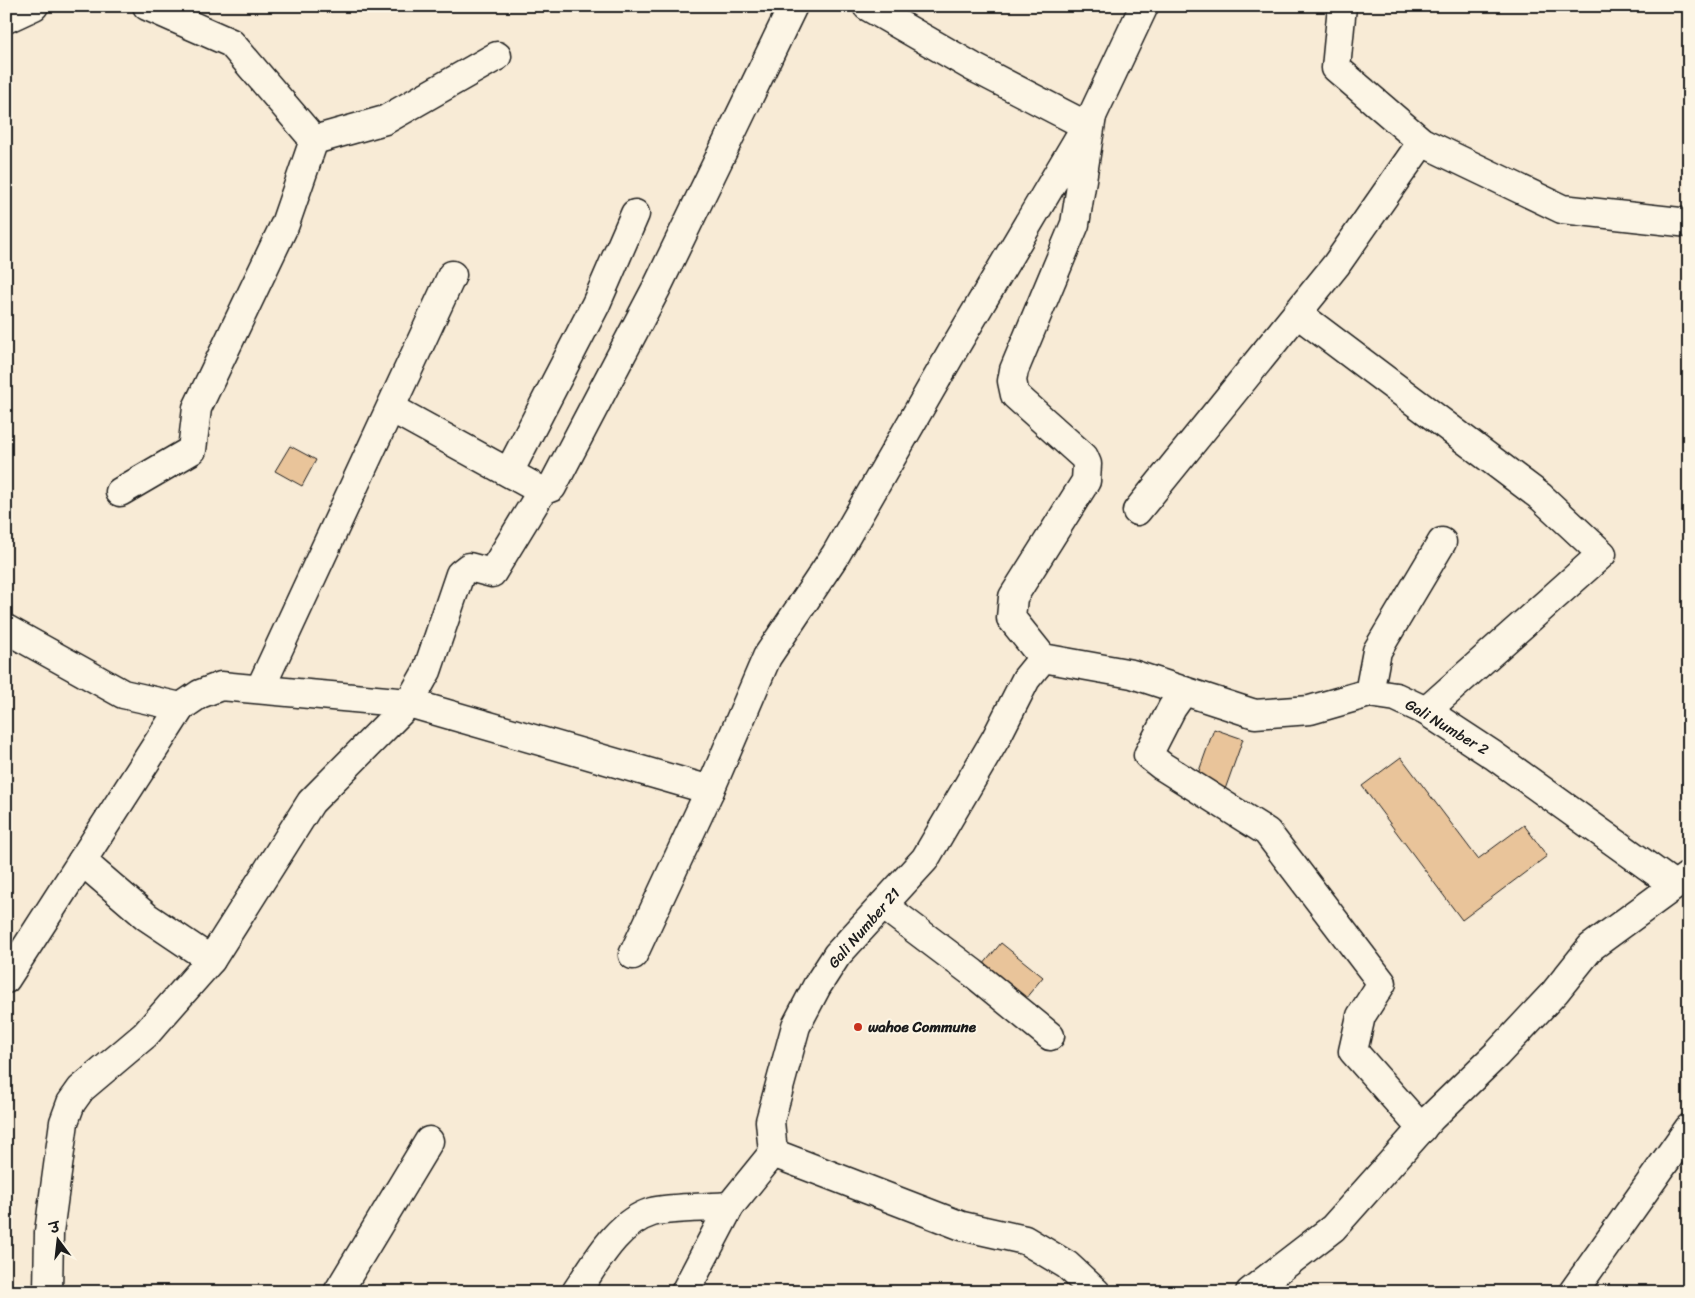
<svg xmlns="http://www.w3.org/2000/svg" width="1695" height="1298" font-family="Sriracha,'Playpen Sans Deva',sans-serif">
<style>
.building{fill:#e9c49a;stroke:#1c1c1c}
.lines{fill:none;stroke-linecap:round;stroke-linejoin:round}
.street-casing{stroke:#1c1c1c;stroke-width:31}
.street{stroke:#fcf5e5;stroke-width:28}
.poi-dot{fill:#c8321e;stroke:#fcf5e5;stroke-width:2}
.labels{text-anchor:middle;dominant-baseline:central;stroke-width:4;stroke-linejoin:round;paint-order:stroke}
.street-label{font-size:15px;fill:#1c1c1c;stroke:#fcf5e5}
.poi-label{font-size:15px;font-weight:bold;fill:#1c1c1c;stroke:#fcf5e5;text-anchor:start}
</style>
<rect width="100%" height="100%" fill="#f8ebd6"/>
<filter id="ink" filterUnits="userSpaceOnUse"><feTurbulence type="fractalNoise" baseFrequency=".02" numOctaves="2"/><feDisplacementMap in="SourceGraphic" scale="10" xChannelSelector="R" yChannelSelector="G"/><feConvolveMatrix kernelMatrix="1 2 1 2 8 2 1 2 1" color-interpolation-filters="sRGB"/></filter>
<g filter="url(#ink)">
<g class="building">
<path d="M 290,446 L 316,460 L 302,486 L 275,471 Z"/>
<path d="M 1214,729 L 1243,739 L 1223,795 L 1194,785 Z"/>
<path d="M 1401,757 L 1478,859 L 1524,825 L 1547,856 L 1462,920 L 1362,786 Z"/>
<path d="M 1001,943 L 1043,977 L 1025,999 L 983,965 Z"/>
</g>
<g class="lines">
<g class="street-casing">
<g id="street">
<path d="M 147,6 L 231,43 L 314,140 L 385,120 L 497,56"/>
<path d="M 867,6 L 973,67 L 1087,126"/>
<path d="M 1342,6 L 1336,68 L 1422,142 L 1562,209 L 1689,223"/>
<path d="M 6,19 L 34,6"/>
<path d="M 1092,116 L 1075,224 L 1014,370 L 1012,381 L 1015,395 L 1084,457 L 1087,464 L 1086,481 L 1013,597 L 1011,618 L 1043,658 L 1132,674 L 1255,714 L 1310,710 L 1369,693 L 1396,697 L 1426,711 L 1493,755 L 1674,885"/>
<path d="M 1298,314 L 1541,497 L 1602,554 L 1426,711"/>
<path d="M 391,408 L 542,491 L 552,487 L 657,287 L 793,6"/>
<path d="M 509,472 L 596,304 L 635,214"/>
<path d="M 542,491 L 492,573 L 469,567 L 460,574 L 427,671 L 409,703 L 710,790"/>
<path d="M 120,492 L 192,450 L 197,408 L 285,224 L 314,140"/>
<path d="M 1137,511 L 1336,265 L 1422,142"/>
<path d="M 6,629 L 123,694 L 181,707 L 6,979"/>
<path d="M 260,689 L 452,275"/>
<path d="M 1184,691 L 1172,708 L 1148,755 L 1162,766 L 1267,832 L 1382,983 L 1361,1016 L 1353,1051 L 1422,1129"/>
<path d="M 1369,693 L 1377,651 L 1442,542"/>
<path d="M 82,861 L 147,917 L 211,960"/>
<path d="M 883,905 L 973,973 L 1050,1036"/>
<path d="M 633,955 L 710,790 L 767,657 L 836,554 L 955,347 L 1092,116 L 1144,6"/>
<path d="M 773,1153 L 962,1226 L 1025,1240 L 1067,1265 L 1096,1292"/>
<path d="M 48,1292 L 49,1232 L 64,1122 L 71,1103 L 81,1089 L 145,1035 L 211,960 L 311,802 L 409,703 L 221,686 L 200,694 L 181,707"/>
<path d="M 338,1292 L 429,1141"/>
<path d="M 576,1292 C 596,1263 616,1223 652,1212 C 668,1207 711,1208 730,1206"/>
<path d="M 685,1292 L 730,1206 L 773,1153 L 770,1121 L 796,1026 L 817,986 L 837,955 L 925,859 L 996,738 L 1026,679 L 1043,658"/>
<path d="M 1250,1292 L 1333,1228 L 1432,1117 L 1497,1054 L 1555,992 L 1591,947 L 1688,876"/>
<path d="M 1573,1292 L 1689,1128"/>
</g>
</g>
<use href="#street" class="street"/>
</g>
</g>
<circle class="poi-dot" cx="858" cy="1027" r="5"/>
<g class="labels">
<g class="street-label">
<text transform="translate(1447 727) rotate(31)">Gali Number 2</text>
<text transform="translate(864 928) rotate(-49)">Gali Number 21</text>
</g>
<g class="poi-label">
<text x="868" y="1027">wahoe Commune</text>
</g>
</g>
<rect width="1695" height="1298" fill="none" stroke="#fcf5e5" stroke-width="25"/>
<rect x="12" y="12" width="1670" height="1273" fill="none" stroke="#1c1c1c" stroke-width="2" filter="url(#ink)"/>
<g transform="translate(58 1240) rotate(345)" stroke="#fcf5e5" stroke-width="4" paint-order="stroke">
<path d="M0-4L9 19L0 12L-9 19Z" fill="#1c1c1c"/>
<text y="-8" font-size="14" font-weight="bold" text-anchor="middle" fill="#1c1c1c">उ</text>
</g>
</svg>
